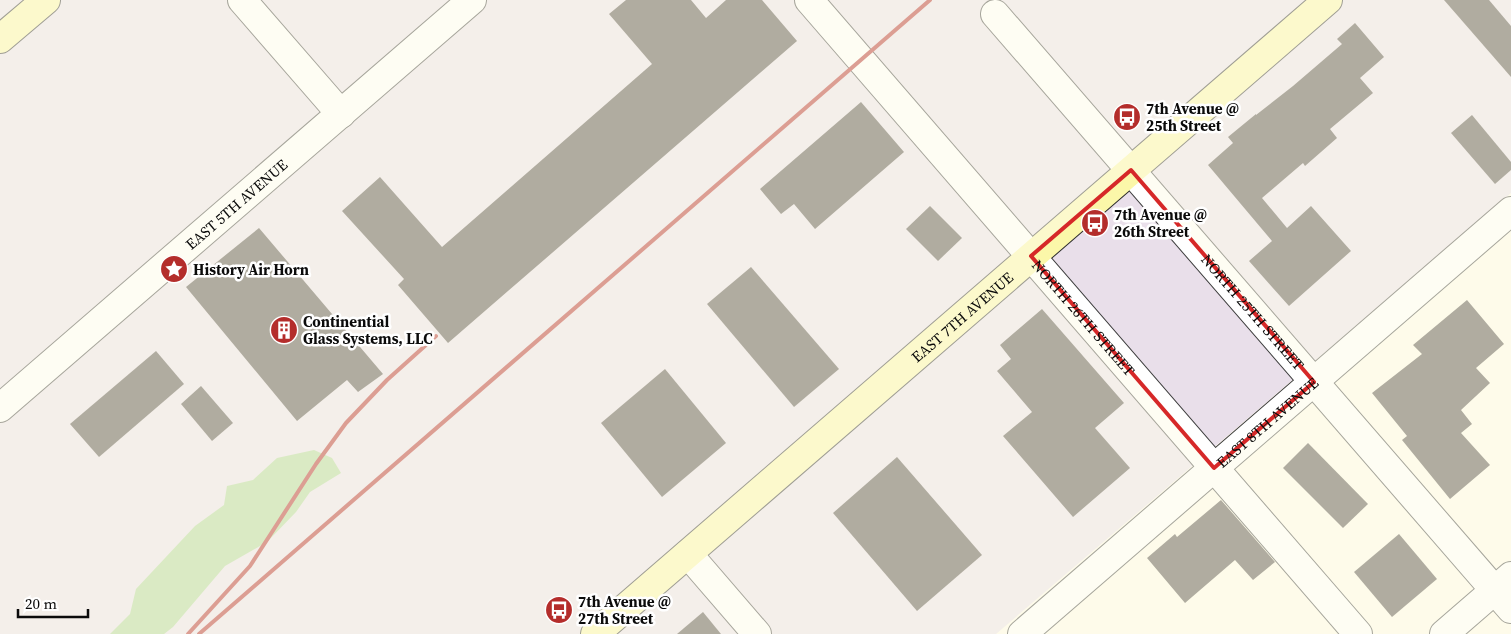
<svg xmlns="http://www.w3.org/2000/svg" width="1511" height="634" font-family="'Source Serif 4',serif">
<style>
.industrial{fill:#e9dfea}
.forest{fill:#afd697}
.building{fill:#534d48}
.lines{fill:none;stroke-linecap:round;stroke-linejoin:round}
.street-casing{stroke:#3e3e3e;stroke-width:30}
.secondary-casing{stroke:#2d2d2d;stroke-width:30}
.street{stroke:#fff;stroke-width:28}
.secondary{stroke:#fbf7a9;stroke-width:28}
.rail{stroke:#b42d2b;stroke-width:4}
.marked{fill:none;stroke:#d62828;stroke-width:4;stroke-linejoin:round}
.labels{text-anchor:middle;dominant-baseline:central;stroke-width:5;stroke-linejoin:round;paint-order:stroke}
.poi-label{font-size:15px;font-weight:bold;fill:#0b0b0b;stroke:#fff;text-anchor:start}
.street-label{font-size:15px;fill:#0b0b0b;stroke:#fff}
</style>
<rect width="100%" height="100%" fill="#fefbea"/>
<path class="industrial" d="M 0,0 L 1511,0 L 1511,193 L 996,634 L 0,634 Z"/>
<path class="forest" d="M 314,450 L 332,458 L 341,473 L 310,492 L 296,512 L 267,542 L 225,566 L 173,627 L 164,634 L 110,634 L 130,614 L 136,589 L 195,526 L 224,505 L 227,486 L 253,480 L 277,458 Z"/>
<g class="building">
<path d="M 626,0 L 691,0 L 706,18 L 726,0 L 762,0 L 797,41 L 448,343 L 398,285 L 404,279 L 342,211 L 380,177 L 442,247 L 652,64 L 609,14 Z"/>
<path d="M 1444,0 L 1489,0 L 1511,26 L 1511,77 Z"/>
<path d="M 1355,23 L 1384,57 L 1360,78 L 1373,93 L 1330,129 L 1337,138 L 1305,166 L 1303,163 L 1262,198 L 1287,228 L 1311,206 L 1351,251 L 1289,306 L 1249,261 L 1272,241 L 1208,165 L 1233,143 L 1228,137 L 1256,114 L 1256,115 L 1293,86 L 1342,44 L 1337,39 Z"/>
<path d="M 861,102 L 904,152 L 815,229 L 794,204 L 781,214 L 760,189 Z"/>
<path d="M 1472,115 L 1511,162 L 1511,170 L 1495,184 L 1451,133 Z"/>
<path d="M 930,206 L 962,238 L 938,261 L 906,229 Z"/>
<path d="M 259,228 L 383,374 L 358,392 L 347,380 L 297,421 L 186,287 Z"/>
<path d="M 751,267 L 839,369 L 794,407 L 707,304 Z"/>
<path d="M 1467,300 L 1504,344 L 1476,368 L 1490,383 L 1461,410 L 1472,424 L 1461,433 L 1490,465 L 1450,499 L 1402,440 L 1407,436 L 1372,393 L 1422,354 L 1413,345 Z"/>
<path d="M 1042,309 L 1124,403 L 1095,428 L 1130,468 L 1073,517 L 1003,436 L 1032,412 L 997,371 L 1011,359 L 1000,345 Z"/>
<path d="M 156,351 L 184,384 L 99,457 L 70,424 Z"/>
<path d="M 665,369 L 726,443 L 662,497 L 601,423 Z"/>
<path d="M 201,386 L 233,423 L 212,441 L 181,404 Z"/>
<path d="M 1308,443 L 1368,504 L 1343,528 L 1283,468 Z"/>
<path d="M 897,457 L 982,555 L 917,611 L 833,513 Z"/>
<path d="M 1221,500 L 1275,562 L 1253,580 L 1235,560 L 1185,603 L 1147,558 L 1175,534 L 1177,537 Z"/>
<path d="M 1399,534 L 1437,579 L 1392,617 L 1354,572 Z"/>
<path d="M 703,612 L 721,634 L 677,634 Z"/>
</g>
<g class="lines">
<g class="street-casing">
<g id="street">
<path d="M 242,0 L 341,114"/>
<path id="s1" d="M 809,0 L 1358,634"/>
<path id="s2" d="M 995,14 L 1511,609"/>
<path id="s3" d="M 0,408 L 472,0"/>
<path d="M 688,554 L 757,634"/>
<path id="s4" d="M 1022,634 L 1511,211"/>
<path d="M 1444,634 L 1511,576"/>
</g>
</g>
<g class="secondary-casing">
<g id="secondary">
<path d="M 0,39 L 46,0"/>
<path id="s5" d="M 595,634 L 1328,0"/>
</g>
</g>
<use href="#street" class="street"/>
<use href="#secondary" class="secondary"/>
<g class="rail">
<path d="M 188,634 L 250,566 L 316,464 L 346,423 L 387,380 L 436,336"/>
<path d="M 199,634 L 930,0"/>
</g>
</g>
<path d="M0 0H1511V634H0ZM 1131,170 L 1314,382 L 1214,468 L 1031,256 Z" fill="#fefbea" fill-opacity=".55" fill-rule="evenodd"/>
<path class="marked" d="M 1131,170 L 1314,382 L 1214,468 L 1031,256 Z"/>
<defs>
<g id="bus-disc" transform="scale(1.4375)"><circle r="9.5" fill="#b42d2b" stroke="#fff"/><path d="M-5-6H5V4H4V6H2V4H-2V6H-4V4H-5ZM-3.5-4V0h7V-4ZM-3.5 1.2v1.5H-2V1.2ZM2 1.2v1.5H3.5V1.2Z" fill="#fff"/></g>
<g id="sight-disc" transform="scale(1.4375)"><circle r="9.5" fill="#b42d2b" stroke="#fff"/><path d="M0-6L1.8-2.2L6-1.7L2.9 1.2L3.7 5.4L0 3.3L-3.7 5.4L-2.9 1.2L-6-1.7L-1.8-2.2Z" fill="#fff"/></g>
<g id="building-disc" transform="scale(1.4375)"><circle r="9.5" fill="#b42d2b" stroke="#fff"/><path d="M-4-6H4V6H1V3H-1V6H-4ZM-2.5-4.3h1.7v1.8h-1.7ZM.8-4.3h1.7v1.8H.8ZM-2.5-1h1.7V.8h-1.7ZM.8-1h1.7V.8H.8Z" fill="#fff"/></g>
</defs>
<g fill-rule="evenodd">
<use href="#bus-disc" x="1127" y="117"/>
<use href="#bus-disc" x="1095" y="223"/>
<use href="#sight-disc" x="174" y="269"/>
<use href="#building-disc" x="284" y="330"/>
<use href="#bus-disc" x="559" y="610"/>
</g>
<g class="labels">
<g class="poi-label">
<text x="1146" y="108">7th Avenue @<tspan x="1146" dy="17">25th Street</tspan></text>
<text x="1114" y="214">7th Avenue @<tspan x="1114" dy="17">26th Street</tspan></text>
<text x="193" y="269">History Air Horn</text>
<text x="303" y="321">Continential<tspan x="303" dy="17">Glass Systems, LLC</tspan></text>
<text x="578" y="601">7th Avenue @<tspan x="578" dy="17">27th Street</tspan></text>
</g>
<g class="street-label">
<text stroke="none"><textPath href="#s3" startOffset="312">EAST 5TH AVENUE</textPath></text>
<text stroke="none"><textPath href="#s2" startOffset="394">NORTH 25TH STREET</textPath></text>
<text stroke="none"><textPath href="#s5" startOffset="485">EAST 7TH AVENUE</textPath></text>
<text stroke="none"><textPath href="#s1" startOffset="420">NORTH 26TH STREET</textPath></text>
<text stroke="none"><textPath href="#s4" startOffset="324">EAST 8TH AVENUE</textPath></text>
</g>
</g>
<path d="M18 609v8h70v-8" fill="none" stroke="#0b0b0b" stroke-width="2.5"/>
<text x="25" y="609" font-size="15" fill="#0b0b0b" stroke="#ffffff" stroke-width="4" paint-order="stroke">20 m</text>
</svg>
